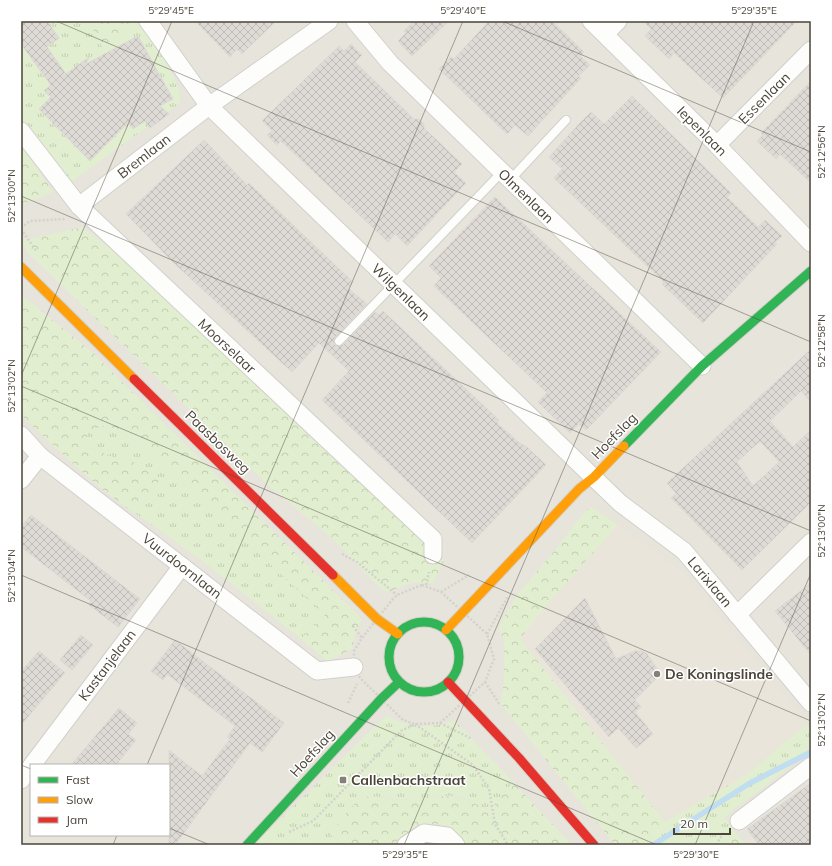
<svg xmlns="http://www.w3.org/2000/svg" width="832" height="866" font-family="Mulish,sans-serif">
<style>
.residential{fill:#e7e4dc;fill-rule:evenodd}
.education{fill:#eae5da}
.grass{fill:url(#grass-tufts)}
.forest{fill:url(#forest-crowns)}
.lines{fill:none;stroke-linecap:round;stroke-linejoin:round}
.stream{stroke:#c0ddf1;stroke-width:5.5}
.building{fill:url(#building-cross-hatch);stroke:#dcd9d4;fill-rule:evenodd}
.lane-casing{stroke:#d2d0cb;stroke-width:10}
.street-casing{stroke:#d2d0cb;stroke-width:19}
.fast-casing{stroke:#d3cfc5;stroke-width:11}
.slow-casing{stroke:#d3cfc5;stroke-width:11}
.jam-casing{stroke:#d3cfc5;stroke-width:11}
.path{stroke:#d3d2cc;stroke-width:2.5;stroke-dasharray:2 2;stroke-linecap:butt}
.lane{stroke:#fdfdfc;stroke-width:8}
.street{stroke:#fdfdfc;stroke-width:17}
.fast{stroke:#30b455;stroke-width:9}
.slow{stroke:#ff9f0a;stroke-width:9}
.jam{stroke:#e5322d;stroke-width:9}
.ticks{fill:none;stroke:#4b4439;stroke-width:1;stroke-opacity:0.45}
.poi-dot{fill:#868178;stroke:#fff;stroke-width:1.5}
.labels{text-anchor:middle;dominant-baseline:central;stroke-width:3;stroke-linejoin:round;paint-order:stroke}
.street-label{font-size:14px;fill:#4b4439;stroke:#fff}
.poi-label{font-size:14px;font-weight:bold;fill:#4b4439;stroke:#fff;text-anchor:start}
.neatline{fill:none;stroke:#4b4439;stroke-width:1.5}
.ticks-label{font-size:10px;text-anchor:middle;fill:#4b4439}
</style>
<defs>
<pattern id="grass-tufts" width="24" height="20" patternUnits="userSpaceOnUse"><rect width="24" height="20" fill="#e1eecf"/><path d="M3 7l-1-3M5 7V3M7 7l1-3M15 17l-1-3M17 17v-4M19 17l1-3" fill="none" stroke="#c3cdb2"/></pattern>
<pattern id="forest-crowns" width="20" height="18" patternUnits="userSpaceOnUse"><rect width="20" height="18" fill="#e1eecf"/><path d="M2 6a3 3 0 1 1 6 0M12 15a3 3 0 1 1 6 0" fill="none" stroke="#c3cdb2"/></pattern>
<pattern id="building-cross-hatch" width="8" height="8" patternUnits="userSpaceOnUse"><rect width="8" height="8" fill="#dedbd6"/><path d="M0 0l8 8M0 8l8-8" fill="none" stroke="#c0bdb8"/></pattern>
</defs>
<rect width="100%" height="100%" fill="#f4f2ee"/>
<path class="residential" d="M 21,21 L 811,21 L 811,845 L 21,845 ZM 31,765 L 169,765 L 169,835 L 31,835 Z"/>
<path class="education" d="M 618,525 L 683,573 L 807,724 L 746,775 L 665,822 L 520,639 L 545,607 Z"/>
<g class="grass">
<path d="M 21,21 L 98,21 L 91,26 L 104,50 L 140,24 C 151,41 185,83 180,103 L 64,187 L 21,122 Z"/>
<path d="M 104,426 L 118,429 L 131,438 L 182,482 L 325,615 L 301,639 C 246,595 192,551 133,512 L 159,481 L 134,462 L 113,457 L 85,446 L 84,438 L 91,430 Z"/>
<path d="M 387,716 C 408,727 432,730 454,720 L 513,782 L 493,806 L 485,809 C 476,804 465,797 454,796 C 430,793 407,804 384,797 L 331,835 L 344,845 L 254,845 L 375,726 Z"/>
<path d="M 807,724 L 811,727 L 811,751 L 724,817 L 736,833 L 718,845 L 651,845 L 652,829 L 746,775 Z"/>
</g>
<g class="forest">
<path d="M 98,21 L 144,21 L 104,50 L 91,26 Z"/>
<path d="M 21,145 L 53,192 L 21,205 Z"/>
<path d="M 83,227 L 117,254 L 444,560 L 433,583 L 411,583 L 387,592 L 379,587 L 333,539 L 268,485 L 28,253 L 21,241 Z"/>
<path d="M 21,296 L 33,304 L 91,351 L 362,619 L 354,638 L 353,648 L 328,662 L 301,639 L 325,615 L 182,482 L 131,438 L 118,429 L 104,426 L 91,430 L 84,438 L 85,446 L 113,457 L 133,462 L 153,475 L 159,481 L 133,512 C 92,484 57,449 21,415 Z"/>
<path d="M 592,507 L 618,525 L 545,607 L 520,639 L 665,822 L 652,829 L 651,845 L 615,845 L 500,703 L 504,683 L 504,640 L 499,631 L 500,624 L 517,595 L 552,554 L 586,510 Z"/>
<path d="M 513,782 L 572,845 L 463,845 L 450,831 L 437,824 L 421,825 L 390,845 L 344,845 L 331,835 C 339,823 348,807 360,800 C 373,792 384,799 396,800 C 403,801 411,799 417,798 C 445,795 461,794 485,809 L 493,806 Z"/>
<path d="M 736,833 L 746,845 L 718,845 Z"/>
</g>
<g class="lines">
<path class="stream" d="M 653,845 L 750,783 L 811,752"/>
</g>
<g class="building">
<path d="M 21,21 L 47,21 L 59,38 L 47,47 L 66,74 L 89,57 L 86,64 L 138,36 L 173,99 L 160,106 L 169,114 L 150,128 L 145,121 L 133,129 L 128,123 L 90,161 L 39,109 L 51,97 L 44,91 L 51,85 L 21,44 Z"/>
<path d="M 195,21 L 276,21 L 242,54 L 237,49 L 230,57 Z"/>
<path d="M 414,21 L 449,21 L 412,56 L 398,41 L 406,33 L 404,31 Z"/>
<path d="M 489,21 L 552,21 L 584,52 L 580,56 L 590,65 L 579,76 L 581,78 L 528,136 L 515,125 L 507,134 L 439,69 L 451,57 L 454,59 Z"/>
<path d="M 643,21 L 797,21 L 723,98 L 674,53 L 669,59 L 645,36 L 651,29 Z"/>
<path d="M 351,44 L 362,55 L 355,62 L 414,119 L 419,119 L 424,124 L 424,128 L 462,164 L 454,172 L 466,183 L 407,246 L 395,234 L 388,242 L 281,141 L 277,145 L 267,135 L 272,131 L 262,121 L 339,46 L 344,51 Z"/>
<path d="M 811,81 L 811,183 L 780,154 L 776,159 L 757,141 L 763,135 L 761,133 Z"/>
<path d="M 632,96 L 731,193 L 727,197 L 758,227 L 765,220 L 782,236 L 775,242 L 777,244 L 703,323 L 662,284 L 664,282 L 554,178 L 562,169 L 549,157 L 579,124 L 591,112 L 604,124 Z"/>
<path d="M 204,140 L 247,185 L 249,183 L 353,282 L 348,288 L 367,304 L 335,337 L 334,342 L 336,345 L 343,345 L 375,312 L 379,315 L 383,311 L 499,420 L 497,423 L 521,444 L 527,447 L 546,465 L 472,543 L 322,400 L 349,371 L 319,343 L 292,372 L 175,264 L 126,214 Z"/>
<path d="M 495,197 L 661,352 L 586,430 L 579,424 L 570,433 L 538,402 L 547,393 L 434,286 L 441,278 L 429,266 Z"/>
<path d="M 811,349 L 811,402 L 801,391 L 770,421 L 793,447 L 811,430 L 811,502 L 742,570 L 671,498 L 676,493 L 667,483 ZM 760,441 L 779,462 L 753,486 L 737,462 Z"/>
<path d="M 31,515 L 140,599 L 118,627 L 89,605 L 91,601 L 21,547 L 21,527 Z"/>
<path d="M 811,583 L 811,655 L 775,611 Z"/>
<path d="M 585,598 L 616,659 L 635,651 L 642,651 L 647,654 L 658,670 L 657,678 L 635,700 L 641,707 L 635,712 L 653,734 L 636,748 L 618,728 L 609,737 L 535,649 Z"/>
<path d="M 81,635 L 93,645 L 72,670 L 60,660 Z"/>
<path d="M 175,640 L 284,723 L 262,752 L 250,743 L 175,845 L 169,845 L 169,750 L 202,776 L 230,739 L 227,737 L 235,726 L 167,674 L 163,680 L 151,671 Z"/>
<path d="M 39,651 L 65,673 L 21,725 L 21,672 Z"/>
<path d="M 119,708 L 137,723 L 128,734 L 136,740 L 116,765 L 71,765 Z"/>
<path d="M 811,783 L 811,845 L 759,845 L 747,829 Z"/>
</g>
<g class="lines">
<g class="lane-casing">
<g id="lane">
<path d="M 510,180 L 566,120"/>
<path d="M 339,341 L 502,172"/>
</g>
</g>
<g class="street-casing">
<g id="street">
<path d="M 148,21 L 209,106 L 620,503 L 684,551 L 811,703"/>
<path d="M 355,21 L 390,63 L 702,366"/>
<path d="M 591,21 L 717,145 L 811,243"/>
<path d="M 605,34 L 618,21"/>
<path d="M 21,131 L 79,206 L 433,539 L 433,555"/>
<path d="M 717,145 L 811,50"/>
<path d="M 79,206 L 209,106 L 329,21"/>
<path d="M 21,435 L 40,456 L 317,671 L 354,667"/>
<path d="M 21,480 L 40,456"/>
<path d="M 737,615 L 811,542"/>
<path d="M 32,765 L 182,566"/>
<path d="M 21,780 L 31,767"/>
<path d="M 739,821 L 811,766"/>
<path d="M 406,845 L 424,833 L 447,836 L 456,845"/>
</g>
</g>
<g class="fast-casing">
<g id="fast">
<path d="M 624,446 L 702,366 L 811,271"/>
<circle cx="424" cy="657" r="35"/>
<path d="M 247,845 L 381,699 L 399,682"/>
</g>
</g>
<g class="slow-casing">
<g id="slow">
<path d="M 21,267 L 134,379"/>
<path d="M 333,575 L 377,619 L 398,634"/>
<path d="M 446,630 L 579,489 L 594,477 L 624,446"/>
</g>
</g>
<g class="jam-casing">
<g id="jam">
<path d="M 134,379 L 333,575"/>
<path d="M 448,682 L 519,758 L 594,845"/>
</g>
</g>
<g class="path">
<path d="M 21,228 L 30,221 L 64,219 L 66,218"/>
<path d="M 21,229 L 37,252"/>
<path d="M 342,554 L 357,562 L 397,595"/>
<path d="M 422,585 L 441,592 L 487,634 L 494,659 L 485,682 L 440,723 L 415,724 L 403,720 L 360,678 L 354,667 L 354,651 L 362,638 L 392,600 L 397,595 Z"/>
<path d="M 426,585 L 429,572"/>
<path d="M 441,592 L 469,575"/>
<path d="M 353,626 L 362,638"/>
<path d="M 487,634 L 508,596"/>
<path d="M 485,682 L 500,705"/>
<path d="M 348,703 L 357,684"/>
<path d="M 440,723 L 472,739"/>
<path d="M 289,832 L 313,821 L 401,731 L 415,724 L 473,765 L 489,789 L 495,824 L 508,845"/>
<path d="M 717,845 L 720,838 L 725,832"/>
</g>
<use href="#lane" class="lane"/>
<use href="#street" class="street"/>
<use href="#fast" class="fast"/>
<use href="#slow" class="slow"/>
<use href="#jam" class="jam"/>
</g>
<path class="ticks" d="M 56,21 L 811,342M 502,21 L 811,152M 21,196 L 811,531M 21,376 L 172,21M 21,386 L 811,721M 21,575 L 657,845M 21,765 L 31,769M 147,765 L 463,21M 169,828 L 210,845M 113,845 L 117,835M 404,845 L 754,21M 695,845 L 811,573"/>
<g class="poi-dot">
<circle cx="657" cy="674" r="4"/>
<rect x="339" y="776" width="8" height="8" rx="2"/>
</g>
<g class="labels">
<g class="street-label">
<text transform="translate(764 98) rotate(-45)">Essenlaan</text>
<text transform="translate(702 131) rotate(45)">Iepenlaan</text>
<text transform="translate(144 156) rotate(-38)">Bremlaan</text>
<text transform="translate(526 196) rotate(44)">Olmenlaan</text>
<text transform="translate(401 292) rotate(44)">Wilgenlaan</text>
<text transform="translate(227 346) rotate(43)">Moorselaar</text>
<text transform="translate(614 436) rotate(-46)">Hoefslag</text>
<text transform="translate(218 442) rotate(44)">Paasbosweg</text>
<text transform="translate(182 566) rotate(38)">Vuurdoornlaan</text>
<text transform="translate(710 582) rotate(50)">Larixlaan</text>
<text transform="translate(107 665) rotate(-53)">Kastanjelaan</text>
<text transform="translate(312 753) rotate(-48)">Hoefslag</text>
</g>
<g class="poi-label">
<text x="665" y="674">De Koningslinde</text>
<text x="351" y="780">Callenbachstraat</text>
</g>
</g>
<rect width="832" height="866" fill="none" stroke="#ffffff" stroke-width="44"/>
<rect x="30" y="764" width="140" height="72" fill="#ffffff" stroke="#b7b4b0"/>
<rect x="38" y="777" width="20" height="6" fill="#30b455" stroke="#b7b4b0"/>
<text x="66" y="784" font-size="12" fill="#4b4439">Fast</text>
<rect x="38" y="797" width="20" height="6" fill="#ff9f0a" stroke="#b7b4b0"/>
<text x="66" y="804" font-size="12" fill="#4b4439">Slow</text>
<rect x="38" y="817" width="20" height="6" fill="#e5322d" stroke="#b7b4b0"/>
<text x="66" y="824" font-size="12" fill="#4b4439">Jam</text>
<path d="M674 828v6h56v-6" fill="none" stroke="#4b4439" stroke-width="2"/>
<text x="680" y="828" font-size="12" fill="#4b4439" stroke="#ffffff" stroke-width="3" paint-order="stroke">20 m</text>
<rect x="22" y="22" width="788" height="822" class="neatline"/>
<g class="ticks-label">
<text x="171" y="14">5°29'45"E</text>
<text x="463" y="14">5°29'40"E</text>
<text x="754" y="14">5°29'35"E</text>
<text transform="translate(821 152) rotate(-90)" y="4">52°12'56"N</text>
<text transform="translate(11 196) rotate(-90)" y="4">52°13'00"N</text>
<text transform="translate(821 341) rotate(-90)" y="4">52°12'58"N</text>
<text transform="translate(11 386) rotate(-90)" y="4">52°13'02"N</text>
<text transform="translate(821 531) rotate(-90)" y="4">52°13'00"N</text>
<text transform="translate(11 576) rotate(-90)" y="4">52°13'04"N</text>
<text transform="translate(821 720) rotate(-90)" y="4">52°13'02"N</text>
<text x="405" y="858">5°29'35"E</text>
<text x="696" y="858">5°29'30"E</text>
</g>
</svg>
